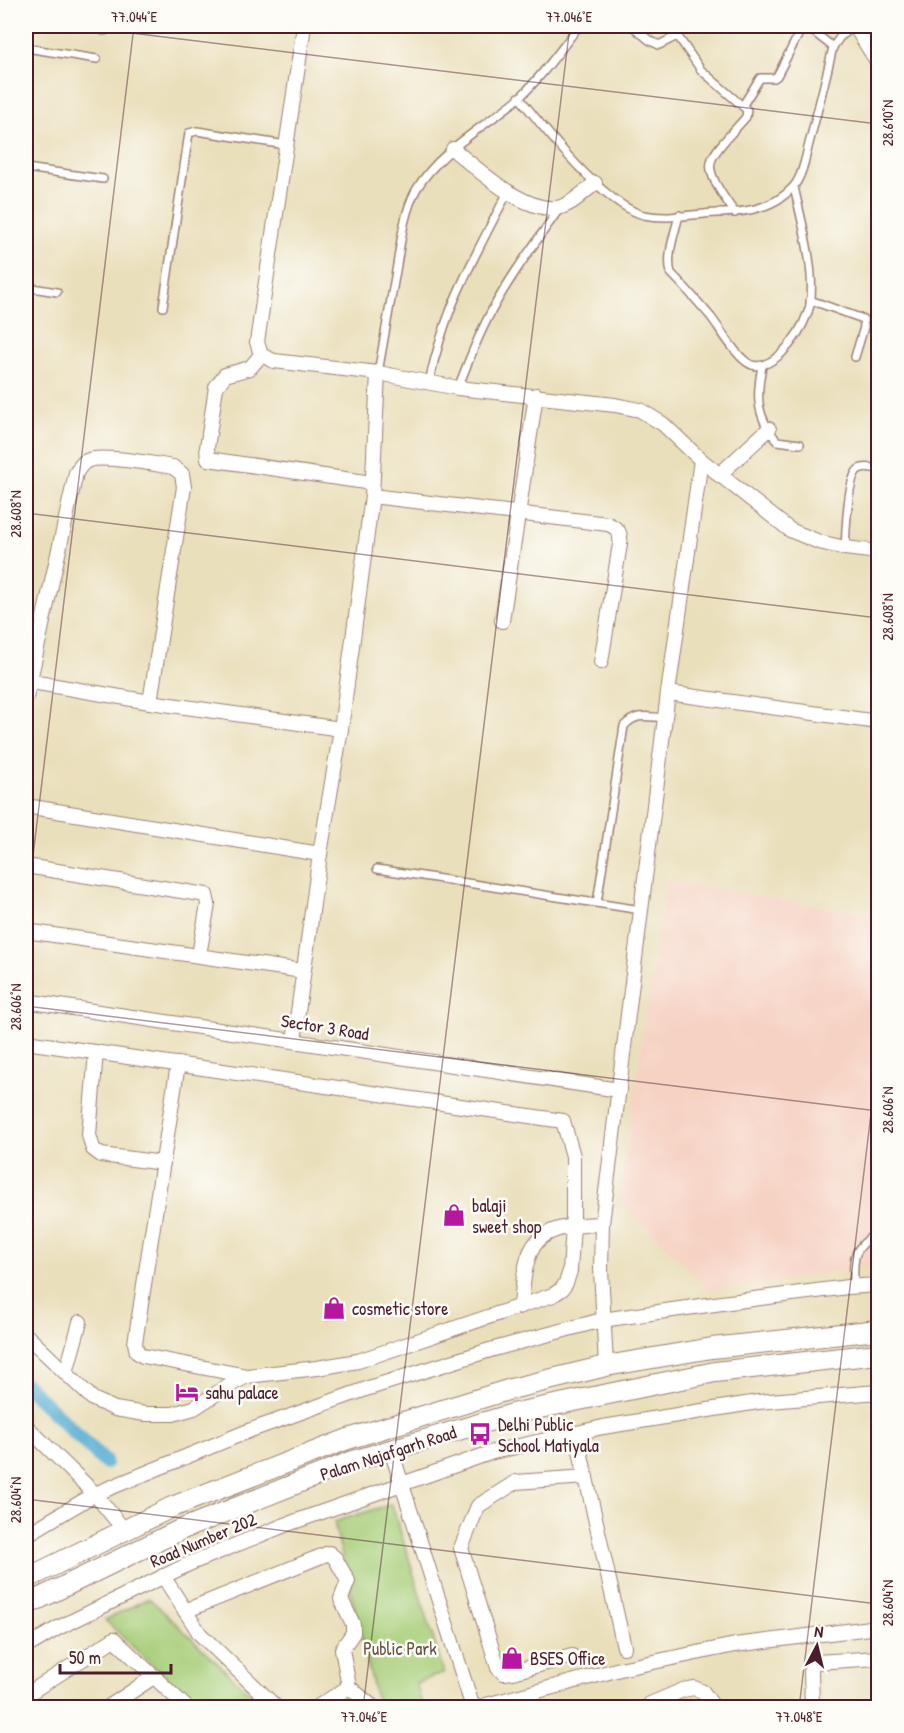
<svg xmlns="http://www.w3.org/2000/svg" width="904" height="1733" font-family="'Patrick Hand',sans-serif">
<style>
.built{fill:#f6d2c3}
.green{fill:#a6cd77;stroke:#787651;stroke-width:1.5}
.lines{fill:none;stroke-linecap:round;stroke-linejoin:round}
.canal{stroke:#55add2;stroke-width:15}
.lane-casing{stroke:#9a7f73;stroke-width:10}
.street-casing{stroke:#9a7f73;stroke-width:16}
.secondary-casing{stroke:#9a7f73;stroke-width:22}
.lane{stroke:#fff;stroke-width:7}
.street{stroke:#fff;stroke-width:14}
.secondary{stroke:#fff;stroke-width:20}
.ticks{fill:none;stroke:#4a1f2b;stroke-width:1.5;stroke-opacity:0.45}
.labels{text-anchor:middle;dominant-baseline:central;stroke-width:5;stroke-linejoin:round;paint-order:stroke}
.street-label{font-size:18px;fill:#4a1f2b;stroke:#fdfcf7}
.poi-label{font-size:18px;fill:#4a1f2b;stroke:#fdfcf7;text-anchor:start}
.park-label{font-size:18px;fill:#665342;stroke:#fdfcf7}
.neatline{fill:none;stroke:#4a1f2b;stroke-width:2}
.ticks-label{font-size:15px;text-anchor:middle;fill:#4a1f2b}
</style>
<rect width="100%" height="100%" fill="#fdfcf7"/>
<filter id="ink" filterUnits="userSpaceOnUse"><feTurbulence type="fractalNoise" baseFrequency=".0167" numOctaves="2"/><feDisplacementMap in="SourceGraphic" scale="12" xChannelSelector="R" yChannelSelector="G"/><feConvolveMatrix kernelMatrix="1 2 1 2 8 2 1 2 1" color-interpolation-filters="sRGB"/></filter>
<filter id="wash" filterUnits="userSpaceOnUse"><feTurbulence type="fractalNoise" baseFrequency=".008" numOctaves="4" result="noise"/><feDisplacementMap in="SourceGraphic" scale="24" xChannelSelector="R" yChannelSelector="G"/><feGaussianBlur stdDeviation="1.35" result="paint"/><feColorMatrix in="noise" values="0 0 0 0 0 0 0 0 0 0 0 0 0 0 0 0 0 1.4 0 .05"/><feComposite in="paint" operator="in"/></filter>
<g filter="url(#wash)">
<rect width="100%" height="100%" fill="#eadfbb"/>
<path class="built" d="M 666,881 L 878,916 L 878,1266 L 709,1290 L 619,1200 Z"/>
<g class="green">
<path d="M 392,1504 L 444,1673 L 416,1683 L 423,1707 L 378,1707 L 334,1522 Z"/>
<path d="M 149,1598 L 264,1707 L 196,1707 L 105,1620 Z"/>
</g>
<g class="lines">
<path class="canal" d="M 26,1385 L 105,1462"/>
</g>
</g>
<g filter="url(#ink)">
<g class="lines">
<g class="lane-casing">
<g id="lane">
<path d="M 632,26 L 649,40 L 659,45 L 675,37 L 679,38 L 701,70 L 747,110 L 746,117 C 737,128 714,149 711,162 C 707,176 727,201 735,213"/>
<path d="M 806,26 L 833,47"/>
<path d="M 26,48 L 97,59"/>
<path d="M 519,97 C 544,129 606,206 644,215 C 668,220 694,214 717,213 C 743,213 775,208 793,187 C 803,176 806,154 810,140 C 818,109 826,78 833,47 L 840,37 L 855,26 L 878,29"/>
<path d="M 743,105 L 760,78 L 774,78 L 777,76 L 803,26"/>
<path d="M 26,168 L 103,179"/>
<path d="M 679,215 C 675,233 666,255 671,273 C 685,287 698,302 711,317 C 721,330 738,360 752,365 C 763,368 773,361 781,354 C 793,342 802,329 808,312 C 819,281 801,219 794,187"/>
<path d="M 26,287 L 57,292"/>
<path d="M 810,300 L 863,319 L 864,327 L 855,357"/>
<path d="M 163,307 L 189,133 L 197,131 L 286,145"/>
<path d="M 762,366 C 756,397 756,416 777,441 L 800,444"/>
<path d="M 378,373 C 384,337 391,301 397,265 C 401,241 404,212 416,190 C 439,151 484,127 518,99 C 541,78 560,50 579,26"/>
<path d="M 429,382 C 435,356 442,331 452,306 C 468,267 488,230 508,192"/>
<path d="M 458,388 C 468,362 478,336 491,312 C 511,275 536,242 560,208"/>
<path d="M 845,548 C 846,534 847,476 859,469 C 865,466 873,468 878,469"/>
<path d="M 377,869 L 641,910"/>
<path d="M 597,903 L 624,726 C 637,712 647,717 665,718"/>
<path d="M 854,1287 C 854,1257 850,1252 876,1233 L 878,1212"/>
</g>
</g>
<g class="street-casing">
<g id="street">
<path d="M 304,26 L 257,342 L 261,355 L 274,361 L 378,373 L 458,388 L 615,405 L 640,410 L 663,424 L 701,460 L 790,530 L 819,542 L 845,548 L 878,552"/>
<path d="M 855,26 L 878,63"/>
<path d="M 104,28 L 104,26"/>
<path d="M 453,149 C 477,169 528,216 561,207 C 574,203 585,191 595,183"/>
<path d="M 261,355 L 250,368 L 225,375 L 216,387 L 207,448 L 208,459 L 372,483"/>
<path d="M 719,475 L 769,429"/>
<path d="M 372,496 L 608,524 C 619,529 621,533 620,544 L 601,662"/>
<path d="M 502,621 L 536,395"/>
<path d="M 26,681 L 150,702 L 341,729"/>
<path d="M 668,693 L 878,722"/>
<path d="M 26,698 L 76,473 C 80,467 82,462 89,460 C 103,455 157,464 173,467 L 182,474 L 184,487 L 150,702"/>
<path d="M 26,806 L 320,854"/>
<path d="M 26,866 L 206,895 L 208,904 L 199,955"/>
<path d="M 26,931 L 303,971"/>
<path d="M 26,1001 L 619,1090"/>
<path d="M 294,1041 L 320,854 L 341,729 L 372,496 L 378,373"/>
<path d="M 26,1042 L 563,1121 L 573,1156 L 573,1225 L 570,1271 L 566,1283 L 562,1289 L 553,1295 L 358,1361 L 317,1368 L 247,1376 L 228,1386 L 194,1408 L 173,1414 L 145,1414 L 115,1409 L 93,1399 L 26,1335"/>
<path d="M 96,1052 L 89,1135 L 93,1149 L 101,1155 L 163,1163"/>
<path d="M 178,1064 L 135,1343 L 137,1352 L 143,1356 L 247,1376"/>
<path d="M 521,1306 C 526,1240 533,1226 602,1224"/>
<path d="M 606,1366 L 601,1269 L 602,1224 L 668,693 L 701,460"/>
<path d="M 66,1373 L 80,1322"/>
<path d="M 26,1426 L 95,1494 L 124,1530"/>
<path d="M 576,1433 L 624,1647"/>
<path d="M 391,1450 L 473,1708"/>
<path d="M 26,1535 L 95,1494 L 251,1430 L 369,1388 L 490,1350 L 602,1320 L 722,1303 L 848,1287 L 878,1285"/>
<path d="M 163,1576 L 200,1634 L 277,1708"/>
<path d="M 185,1611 L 329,1553 L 335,1558 L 348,1581 L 341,1599 L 353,1624 L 353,1633 L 342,1649 L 349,1687 L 374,1708"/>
<path d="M 26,1647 L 58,1628 L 191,1563 L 285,1525 L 493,1452 L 603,1427 L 758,1402 L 878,1392"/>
<path d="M 572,1656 L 513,1672 L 504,1673 L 498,1668 L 461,1548 L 478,1506 L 516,1482 L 586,1477"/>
<path d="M 26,1695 L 114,1639 L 187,1708"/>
<path d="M 650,1704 L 683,1690 L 694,1688 L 703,1692 L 714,1708"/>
<path d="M 107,1708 L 155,1676"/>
<path d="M 316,1708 L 349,1687"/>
<path d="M 475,1708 L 620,1669 L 735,1645 L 878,1627"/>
<path d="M 812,1708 L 811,1670 L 812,1665 L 817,1662 L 878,1658"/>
</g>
</g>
<g class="secondary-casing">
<g id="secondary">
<path d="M 26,1579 L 172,1507 L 348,1439 L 511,1389 L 606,1366 L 712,1348 L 878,1330"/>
<path d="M 26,1605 L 180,1530 L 353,1461 L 516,1413 L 715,1372 L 878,1354"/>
</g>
</g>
<use href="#lane" class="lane"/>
<use href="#street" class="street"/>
<use href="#secondary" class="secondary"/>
</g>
</g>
<path class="ticks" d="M 74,26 L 878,124M 26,513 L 878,618M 26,913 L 134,26M 26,1006 L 878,1111M 26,1499 L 878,1604M 363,1708 L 570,26M 799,1708 L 878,1056"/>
<defs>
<g id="shop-bare" transform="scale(1.8)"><path d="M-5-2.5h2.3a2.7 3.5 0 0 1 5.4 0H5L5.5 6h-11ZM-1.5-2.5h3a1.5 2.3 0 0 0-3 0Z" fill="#b5179e" stroke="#fdfcf7" stroke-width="2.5" paint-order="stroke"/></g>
<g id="hotel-bare" transform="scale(1.8)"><path d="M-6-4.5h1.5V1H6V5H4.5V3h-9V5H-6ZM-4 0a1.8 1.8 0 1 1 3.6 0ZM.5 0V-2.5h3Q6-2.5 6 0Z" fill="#b5179e" stroke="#fdfcf7" stroke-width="2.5" paint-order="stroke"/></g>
<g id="bus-bare" transform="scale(1.8)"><path d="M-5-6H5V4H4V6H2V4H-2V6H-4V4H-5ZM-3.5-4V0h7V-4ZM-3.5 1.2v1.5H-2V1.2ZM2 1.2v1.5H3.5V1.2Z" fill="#b5179e" stroke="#fdfcf7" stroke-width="2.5" paint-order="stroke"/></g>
</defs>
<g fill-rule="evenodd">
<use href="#shop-bare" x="454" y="1215"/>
<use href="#shop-bare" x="334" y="1308"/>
<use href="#hotel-bare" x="187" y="1392"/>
<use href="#bus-bare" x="480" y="1434"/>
<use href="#shop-bare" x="512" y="1658"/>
</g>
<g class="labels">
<g class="street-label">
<text transform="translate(325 1027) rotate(9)">Sector 3 Road</text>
<text transform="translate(388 1453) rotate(-18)">Palam Najafgarh Road</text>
<text transform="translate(203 1540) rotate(-23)">Road Number 202</text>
</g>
<g class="poi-label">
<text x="472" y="1205">balaji<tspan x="472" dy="21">sweet shop</tspan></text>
<text x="352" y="1308">cosmetic store</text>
<text x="205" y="1392">sahu palace</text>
<text x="498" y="1424">Delhi Public<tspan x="498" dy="21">School Matiyala</tspan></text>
<text x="530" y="1658">BSES Office</text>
</g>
<g class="park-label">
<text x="400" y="1648">Public Park</text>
</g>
</g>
<rect width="904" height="1733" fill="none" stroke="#fdfcf7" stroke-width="66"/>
<g transform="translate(817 1646) rotate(7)" stroke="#fdfcf7" stroke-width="4.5" paint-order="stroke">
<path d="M0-4.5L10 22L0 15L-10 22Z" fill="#4a1f2b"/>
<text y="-9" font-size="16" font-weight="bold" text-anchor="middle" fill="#4a1f2b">N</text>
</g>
<path d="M60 1664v9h111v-9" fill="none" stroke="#4a1f2b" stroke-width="3"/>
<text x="69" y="1664" font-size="18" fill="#4a1f2b" stroke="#fdfcf7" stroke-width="4.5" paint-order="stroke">50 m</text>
<rect x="33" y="33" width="838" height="1667" class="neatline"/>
<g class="ticks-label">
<text x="134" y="22">77.044°E</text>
<text x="569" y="22">77.046°E</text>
<text transform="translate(888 123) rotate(-90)" y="5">28.610°N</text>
<text transform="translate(16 514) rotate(-90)" y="5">28.608°N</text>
<text transform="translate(888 617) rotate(-90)" y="5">28.608°N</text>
<text transform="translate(16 1007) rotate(-90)" y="5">28.606°N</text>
<text transform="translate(888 1110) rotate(-90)" y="5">28.606°N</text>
<text transform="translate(16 1500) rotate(-90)" y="5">28.604°N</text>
<text transform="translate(888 1603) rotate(-90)" y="5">28.604°N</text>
<text x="364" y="1722">77.046°E</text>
<text x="799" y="1722">77.048°E</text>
</g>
</svg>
